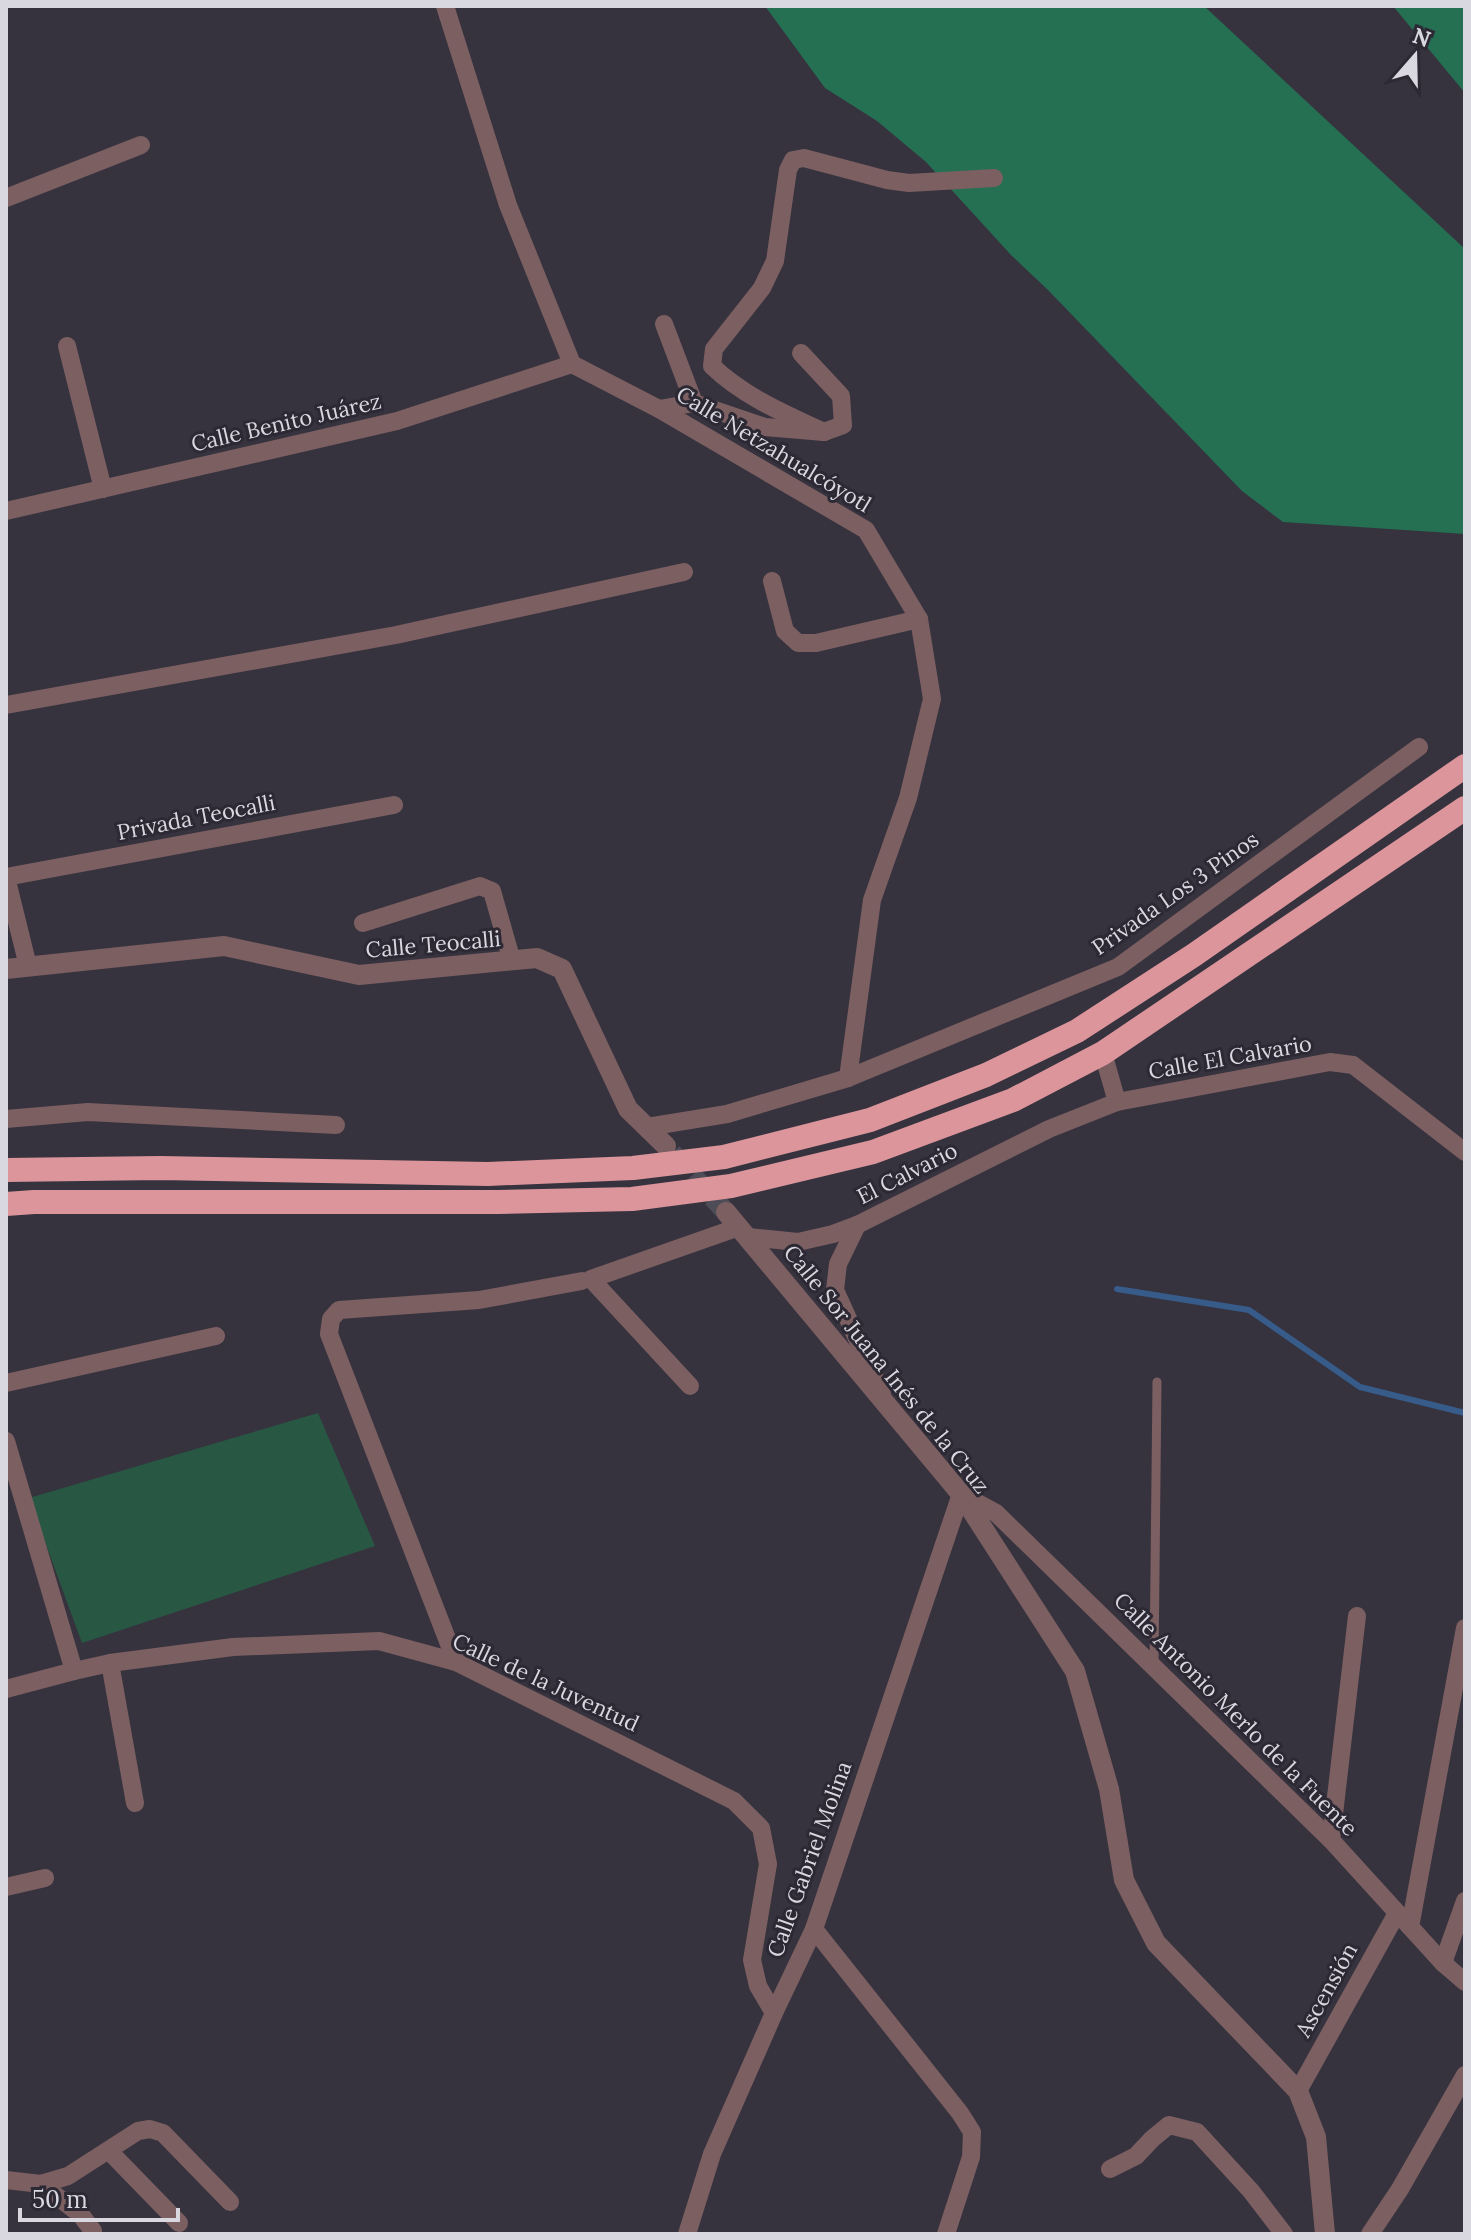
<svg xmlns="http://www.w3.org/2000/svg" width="1471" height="2240" font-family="Lora,serif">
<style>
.green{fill:#285743}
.forest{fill:#256f53}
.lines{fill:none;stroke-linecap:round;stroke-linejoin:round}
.stream{stroke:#375c8a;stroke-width:6}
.tertiary-tunnel{stroke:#4e4c57;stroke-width:20;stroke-dasharray:20 10;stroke-linecap:butt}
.service{stroke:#7c5f61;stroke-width:9}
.minor{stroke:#7c5f61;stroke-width:18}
.tertiary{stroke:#7c5f61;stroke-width:20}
.motorway{stroke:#dc959b;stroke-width:24}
.labels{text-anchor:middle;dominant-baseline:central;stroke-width:6;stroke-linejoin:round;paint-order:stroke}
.street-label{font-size:22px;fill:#d9d7df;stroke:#2c2935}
</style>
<rect width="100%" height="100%" fill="#36333f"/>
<path class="green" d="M 318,1413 L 375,1546 L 82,1643 L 29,1498 Z"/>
<g class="forest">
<path d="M 765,6 L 1204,6 L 1465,249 L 1465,534 L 1283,522 L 1242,491 L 1048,290 L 1011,255 L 926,162 L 877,121 L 825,88 Z"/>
<path d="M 1393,6 L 1465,6 L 1465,93 Z"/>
</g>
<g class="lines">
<path class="stream" d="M 1117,1289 L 1249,1310 L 1360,1387 L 1465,1413"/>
<path class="tertiary-tunnel" d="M 672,1153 L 726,1212"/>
<path class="service" d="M 1154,1666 L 1157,1382"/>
<g class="minor">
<path d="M 445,6 L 508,205 L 572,364 L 659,409 L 866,530 L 919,619 L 932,699 L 908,798 L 872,900 L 848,1078"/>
<path d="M 6,198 L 141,145"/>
<path d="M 664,324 L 694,403"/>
<path d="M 67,346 L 103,489"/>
<path d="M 659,409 L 694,403 L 765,427 L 824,432 L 843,425 L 841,396 L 801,353"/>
<path d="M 824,432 C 785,414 743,396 712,366 L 714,349 L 762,288 L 775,261 L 788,170 L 793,160 L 804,158 L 887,180 L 909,183 L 994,178"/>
<path d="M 6,511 L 397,421 L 572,364"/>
<path d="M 772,581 L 785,631 L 798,643 L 816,643 L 919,619"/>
<path d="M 6,705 L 396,635 L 684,572"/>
<path d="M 6,877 L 394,805"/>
<path d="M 6,877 L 28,966"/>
<path d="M 363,923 L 480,886 L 492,891 L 512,961"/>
<path d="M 1103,1053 L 1117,1102"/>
<path d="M 6,1119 L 88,1112 L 336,1125"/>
<path d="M 647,1127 L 727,1114 L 848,1078 L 1118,967 L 1419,747"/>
<path d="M 748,1237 L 798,1242 L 833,1234 L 857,1225"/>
<path d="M 6,1383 L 216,1336"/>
<path d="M 690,1386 L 591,1279 L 739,1227"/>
<path d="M 882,1394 L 835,1290 L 838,1264 L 857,1225 L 1049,1129 L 1117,1102 L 1330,1062 L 1353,1065 L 1465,1152"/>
<path d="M 6,1441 L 74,1671"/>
<path d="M 456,1662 L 329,1334 L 331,1319 L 339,1310 L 479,1300 L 582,1281"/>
<path d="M 110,1663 L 135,1803"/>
<path d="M 6,1689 L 74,1671 L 110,1663 L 233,1647 L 379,1641 L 456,1662 L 734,1801 L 761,1828 L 768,1864 L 752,1960 L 758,1986 L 774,2013"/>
<path d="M 1331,1840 L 1357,1616"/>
<path d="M 6,1887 L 45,1878"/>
<path d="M 1410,1927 L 1465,1628"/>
<path d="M 814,1929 L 960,2113 L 972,2132 L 971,2157 L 946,2234"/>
<path d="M 1443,1963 L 1465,1901"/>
<path d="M 1298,2091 L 1397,1913"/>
<path d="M 109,2151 L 179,2223"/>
<path d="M 1110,2169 L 1136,2156 L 1152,2139 L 1169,2125 L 1197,2132 L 1251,2191 L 1284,2234"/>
<path d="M 6,2180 L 41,2184 L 68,2176 L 138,2131 L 150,2129 L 163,2133 L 230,2202"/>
<path d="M 41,2184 L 81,2215 L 93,2231 L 92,2234"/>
<path d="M 687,2234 L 712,2154 L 774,2013 L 814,1929 L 961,1494 L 996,1513 L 1331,1840 L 1443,1963 L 1465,1982"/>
<path d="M 1370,2234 L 1400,2189 L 1465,2075"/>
</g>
<g class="tertiary">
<path d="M 6,969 L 224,946 L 359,975 L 537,958 L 562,969 L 628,1109 L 666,1146"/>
<path d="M 726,1212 L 961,1494 L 1075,1671 L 1109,1789 L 1124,1880 L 1156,1943 L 1298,2091 L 1316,2137 L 1325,2234"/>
</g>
<g class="motorway">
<path d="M 6,1170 L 160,1168 L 488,1174 L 633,1168 L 724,1157 L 870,1120 L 986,1075 L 1077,1031 L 1194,955 L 1465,766"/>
<path d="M 6,1204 L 34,1202 L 498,1202 L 632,1199 L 731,1186 L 873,1152 L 1013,1100 L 1103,1053 L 1465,808"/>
</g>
</g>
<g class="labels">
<g class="street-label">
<text transform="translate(286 422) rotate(-13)">Calle Benito Juárez</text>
<text transform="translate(774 449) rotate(31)">Calle Netzahualcóyotl</text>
<text transform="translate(196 817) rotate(-11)">Privada Teocalli</text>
<text transform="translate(1175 893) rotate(-35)">Privada Los 3 Pinos</text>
<text transform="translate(433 944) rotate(-5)">Calle Teocalli</text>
<text transform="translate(1230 1057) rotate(-10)">Calle El Calvario</text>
<text transform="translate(907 1173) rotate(-27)">El Calvario</text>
<text transform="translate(887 1369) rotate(51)">Calle Sor Juana Inés de la Cruz</text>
<text transform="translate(546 1682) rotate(25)">Calle de la Juventud</text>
<text transform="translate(1236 1714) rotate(45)">Calle Antonio Merlo de la Fuente</text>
<text transform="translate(809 1859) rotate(-70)">Calle Gabriel Molina</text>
<text transform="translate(1326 1990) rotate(-61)">Ascensión</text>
</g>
</g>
<rect width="1471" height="2240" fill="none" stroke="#d9d7df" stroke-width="16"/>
<g transform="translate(1415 56) rotate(20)" stroke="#2c2935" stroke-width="6" paint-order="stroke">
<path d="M0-6L14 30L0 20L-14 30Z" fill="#d9d7df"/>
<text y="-12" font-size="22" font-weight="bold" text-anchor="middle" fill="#d9d7df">N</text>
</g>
<path d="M20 2208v12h158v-12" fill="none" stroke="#d9d7df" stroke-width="4"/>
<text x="32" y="2208" font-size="24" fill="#d9d7df" stroke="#2c2935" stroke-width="6" paint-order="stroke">50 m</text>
</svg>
